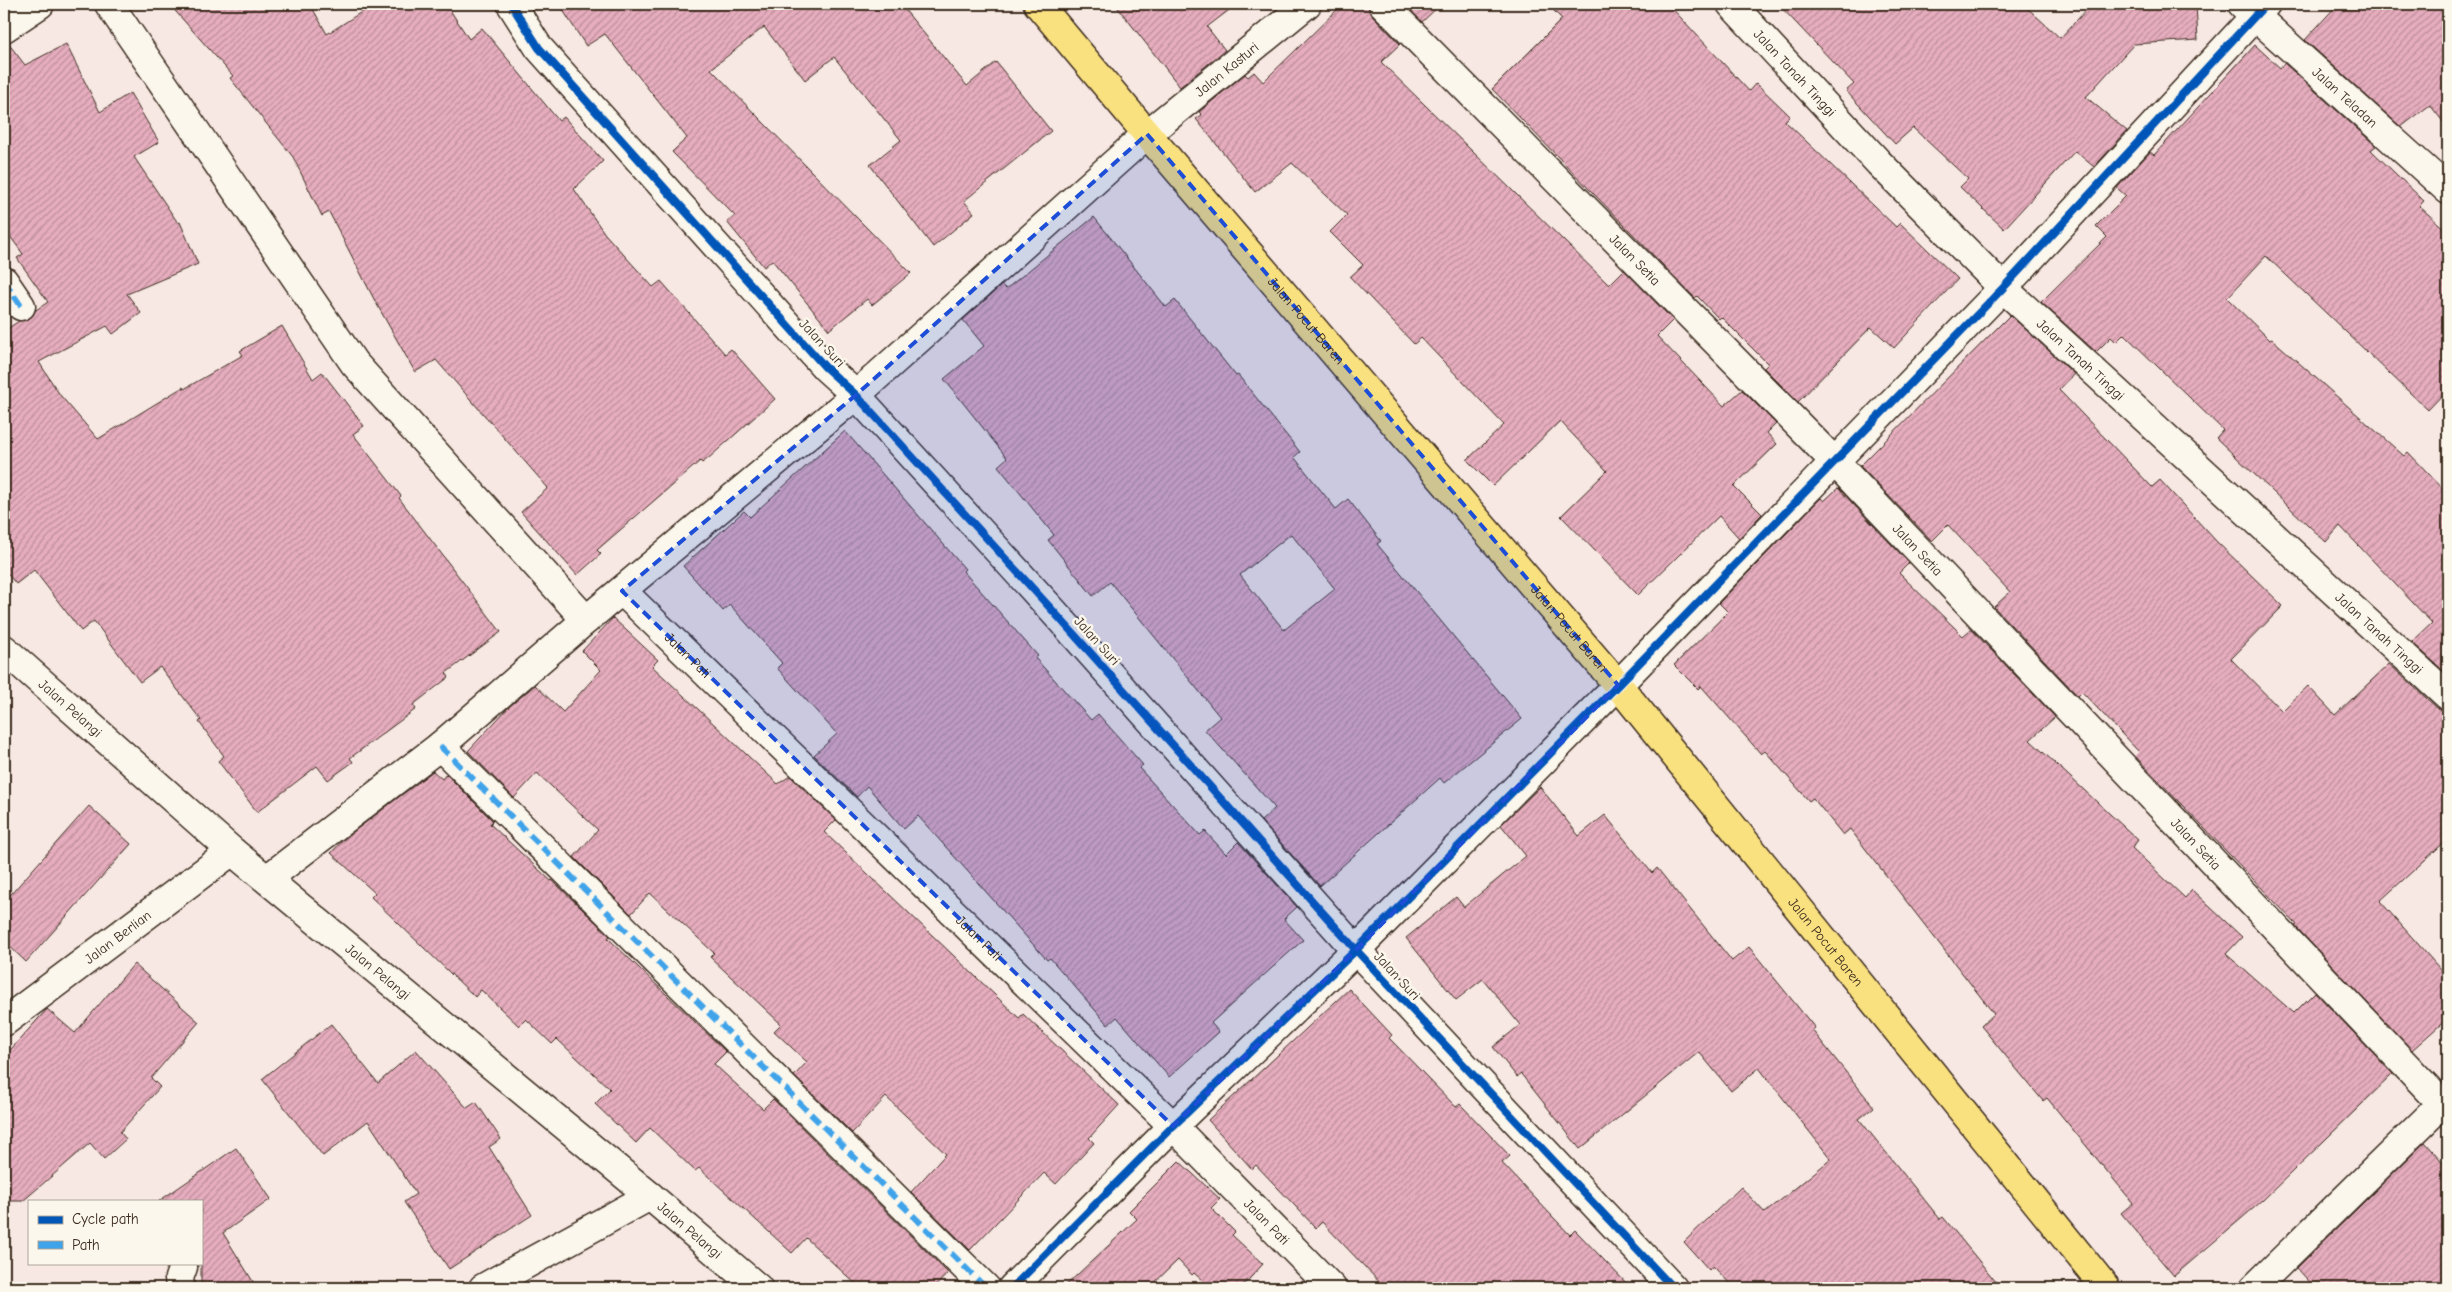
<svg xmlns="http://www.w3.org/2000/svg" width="2452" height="1292" font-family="'Comic Neue',sans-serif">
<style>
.building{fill:url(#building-hatch);stroke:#3b2a1e;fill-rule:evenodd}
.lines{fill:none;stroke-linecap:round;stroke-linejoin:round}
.minor-casing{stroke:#3b2a1e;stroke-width:31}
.major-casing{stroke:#3b2a1e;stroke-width:31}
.minor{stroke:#fbf7ec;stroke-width:28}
.major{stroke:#fae180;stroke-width:28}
.quiet{stroke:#3fa3ea;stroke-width:6;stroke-dasharray:12 6;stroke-linecap:butt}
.cycleway-casing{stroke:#fbf7ec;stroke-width:11}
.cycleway{stroke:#0057b8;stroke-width:8}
.marked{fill:#1d4ed8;fill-opacity:0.2;stroke:#1d4ed8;stroke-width:4;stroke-dasharray:10 6;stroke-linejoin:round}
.labels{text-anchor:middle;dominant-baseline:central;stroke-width:5;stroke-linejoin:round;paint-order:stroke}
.street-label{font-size:14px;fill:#3b2a1e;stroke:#fbf7ec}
</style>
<defs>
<pattern id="building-hatch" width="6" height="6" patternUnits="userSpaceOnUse" patternTransform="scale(1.25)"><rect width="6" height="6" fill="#e6adbe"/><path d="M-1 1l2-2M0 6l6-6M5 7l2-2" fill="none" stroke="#bc8d9a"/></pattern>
</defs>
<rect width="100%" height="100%" fill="#f7e8e3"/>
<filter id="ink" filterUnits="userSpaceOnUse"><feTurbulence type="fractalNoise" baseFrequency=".02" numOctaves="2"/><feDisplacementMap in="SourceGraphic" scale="10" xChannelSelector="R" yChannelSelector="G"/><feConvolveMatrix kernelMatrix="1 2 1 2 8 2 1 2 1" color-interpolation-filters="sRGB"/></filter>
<g filter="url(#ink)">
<g class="building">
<path d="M 169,4 L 310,4 L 327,34 L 374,4 L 446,4 L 469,39 L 482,28 L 559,121 L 564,117 L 603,161 L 574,189 L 605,234 L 653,287 L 661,281 L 725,354 L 731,349 L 775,399 L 710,457 L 702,463 L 700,461 L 597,550 L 601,554 L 577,575 L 521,512 L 548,488 L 436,360 L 415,372 L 375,301 L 329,212 L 322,216 L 293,157 L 230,78 L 233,76 Z"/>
<path d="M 559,4 L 900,4 L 967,86 L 996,62 L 1051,131 L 964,201 L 974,213 L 933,247 L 870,165 L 901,140 L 834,57 L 805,80 L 764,27 L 711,69 L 911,273 L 872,305 L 867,299 L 829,330 L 772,260 L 764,267 L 727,222 L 735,216 L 672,152 L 687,138 L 605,34 L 586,46 Z"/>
<path d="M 1115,4 L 1237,4 L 1207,27 L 1225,50 L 1180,87 Z"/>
<path d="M 1343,4 L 1368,4 L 1372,15 L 1400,44 L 1381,62 L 1609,285 L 1624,270 L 1673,320 L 1657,336 L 1724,406 L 1742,390 L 1776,424 L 1767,433 L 1777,444 L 1734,486 L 1762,514 L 1739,538 L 1719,516 L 1638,595 L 1561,516 L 1607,471 L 1560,421 L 1493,486 L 1467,460 L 1504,425 L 1421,338 L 1414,344 L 1350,277 L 1363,265 L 1330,232 L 1347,215 L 1292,163 L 1255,192 L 1196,119 L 1202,115 L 1199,112 L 1245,74 L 1248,77 L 1254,72 L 1263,82 Z"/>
<path d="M 1405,4 L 1441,4 L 1422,22 Z"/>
<path d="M 1547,4 L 1668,4 L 1749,91 L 1756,83 L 1790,116 L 1785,121 L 1896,227 L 1900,223 L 1958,279 L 1894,348 L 1871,327 L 1798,402 L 1764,368 L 1768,364 L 1721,317 L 1719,319 L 1697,296 L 1695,298 L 1492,89 L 1562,19 Z"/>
<path d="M 1778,4 L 2023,4 L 2060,38 L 2092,4 L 2196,4 L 2198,40 L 2134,44 L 2086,97 L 2127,131 L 2094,167 L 2075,151 L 2004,229 L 1960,187 L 1968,179 L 1913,128 L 1895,144 L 1846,91 L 1854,84 Z"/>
<path d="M 2338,4 L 2448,4 L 2448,128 L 2430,105 L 2401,127 L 2305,40 Z"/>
<path d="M 4,43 L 8,43 L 25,65 L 66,44 L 100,112 L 130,93 L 159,142 L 134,157 L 178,223 L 180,222 L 198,264 L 127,294 L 141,313 L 113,334 L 107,326 L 39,362 L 60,395 L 98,439 L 183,387 L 184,389 L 243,355 L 240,351 L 282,326 L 313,379 L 322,372 L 364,426 L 353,434 L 401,496 L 399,498 L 501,632 L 446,673 L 449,677 L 413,705 L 416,709 L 350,758 L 353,762 L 328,780 L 317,766 L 257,812 L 218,761 L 224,756 L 199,722 L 201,720 L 160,667 L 140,682 L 94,621 L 81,631 L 34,570 L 16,584 L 4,569 L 4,331 L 19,321 L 29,319 L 36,310 L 48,302 L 17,258 L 23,254 L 4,228 Z"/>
<path d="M 2255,45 L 2280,68 L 2284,63 L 2376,146 L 2371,150 L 2424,201 L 2419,206 L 2448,232 L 2448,389 L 2428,410 L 2266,256 L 2227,298 L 2270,340 L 2272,339 L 2404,456 L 2408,452 L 2448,494 L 2448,675 L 2412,642 L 2432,623 L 2340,526 L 2326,542 L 2216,438 L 2223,430 L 2124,334 L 2116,342 L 2111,337 L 2096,352 L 2041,302 L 2107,237 L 2096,226 L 2126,196 L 2117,188 L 2150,152 L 2154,155 Z"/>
<path d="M 1094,217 L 1166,307 L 1175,300 L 1236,376 L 1238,375 L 1300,452 L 1294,457 L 1336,509 L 1348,499 L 1381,541 L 1377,544 L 1522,719 L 1444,783 L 1440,778 L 1320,886 L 1261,821 L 1275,808 L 1205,730 L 1220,717 L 1110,582 L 1093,596 L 1048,540 L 1054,535 L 998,466 L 1007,458 L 944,379 L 984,346 L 963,320 L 1002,285 L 1006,289 ZM 1291,534 L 1335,589 L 1284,630 L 1240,575 Z"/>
<path d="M 2010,315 L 2074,374 L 2059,390 L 2152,487 L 2160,480 L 2216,541 L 2283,606 L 2231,659 L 2282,711 L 2308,686 L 2335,715 L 2389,664 L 2437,708 L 2448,711 L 2448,839 L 2380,901 L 2448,978 L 2448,1018 L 2412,1050 L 2295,926 L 2297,925 L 2135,756 L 2139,752 L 2082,692 L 2078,696 L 1994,607 L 2010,592 L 1948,525 L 1932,541 L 1860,466 Z"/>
<path d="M 845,431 L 965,569 L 963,571 L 1038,656 L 1035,658 L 1091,720 L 1098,714 L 1143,765 L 1139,768 L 1200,835 L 1205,831 L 1226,854 L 1238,842 L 1297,907 L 1284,919 L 1303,940 L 1211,1023 L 1219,1032 L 1169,1077 L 1117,1017 L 1108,1025 L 1050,958 L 1047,960 L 918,816 L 904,829 L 867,786 L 857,797 L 814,755 L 837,734 L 777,668 L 782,663 L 730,605 L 723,611 L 683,566 L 744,511 L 750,517 Z"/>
<path d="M 1838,488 L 1909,563 L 1899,573 L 1963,636 L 1971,629 L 2055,717 L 2030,740 L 2138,840 L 2132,848 L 2185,898 L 2192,890 L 2242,937 L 2226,954 L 2294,1013 L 2315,992 L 2393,1074 L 2262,1201 L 2174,1276 L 2121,1213 L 2133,1203 L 2047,1098 L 2043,1101 L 1981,1026 L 1994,1014 L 1850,829 L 1843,835 L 1813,798 L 1809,801 L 1765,751 L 1761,754 L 1701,686 L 1698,689 L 1674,665 L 1728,612 L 1719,603 L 1821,498 L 1824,501 Z"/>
<path d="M 613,618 L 658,660 L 652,666 L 778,784 L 790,776 L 836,820 L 824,832 L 1019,1018 L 1023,1014 L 1119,1105 L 1089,1138 L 1094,1143 L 1056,1184 L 1044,1173 L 970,1250 L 911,1192 L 946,1154 L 886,1097 L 852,1133 L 794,1076 L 807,1062 L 774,1031 L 781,1024 L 710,957 L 714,953 L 650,893 L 631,914 L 574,857 L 598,830 L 537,773 L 514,798 L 468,751 L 509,707 L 535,685 L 563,712 L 601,670 L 582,651 Z"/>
<path d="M 433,771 L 442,779 L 446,774 L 493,821 L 490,824 L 551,881 L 552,880 L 610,936 L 608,938 L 726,1052 L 714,1064 L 763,1109 L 773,1099 L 948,1273 L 934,1288 L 860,1288 L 806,1238 L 792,1253 L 699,1168 L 695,1171 L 650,1128 L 636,1143 L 595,1104 L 610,1089 L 557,1039 L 552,1044 L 526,1019 L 519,1026 L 481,990 L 475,997 L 371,897 L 375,893 L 331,853 L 344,839 Z"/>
<path d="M 1540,787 L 1579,836 L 1605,815 L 1652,873 L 1657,868 L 1732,961 L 1749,947 L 1815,1028 L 1812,1030 L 1874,1107 L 1859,1119 L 1940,1219 L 1943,1217 L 2001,1288 L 1734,1288 L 1713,1266 L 1709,1270 L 1684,1242 L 1741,1187 L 1765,1213 L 1831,1159 L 1759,1068 L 1731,1091 L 1699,1052 L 1580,1149 L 1521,1074 L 1517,1077 L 1493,1047 L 1520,1025 L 1483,979 L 1456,1000 L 1406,938 L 1456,897 L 1464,907 L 1526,856 L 1501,825 Z"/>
<path d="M 89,806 L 131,844 L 26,962 L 4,941 L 4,902 Z"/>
<path d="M 134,964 L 199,1022 L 151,1078 L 160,1087 L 120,1132 L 126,1139 L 104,1159 L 90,1143 L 23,1201 L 4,1201 L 4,1057 L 47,1009 L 75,1033 Z"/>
<path d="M 1349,989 L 1392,1035 L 1389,1038 L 1456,1107 L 1460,1104 L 1510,1156 L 1502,1163 L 1570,1235 L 1575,1230 L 1631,1288 L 1385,1288 L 1322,1222 L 1316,1228 L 1256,1165 L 1252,1169 L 1208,1120 Z"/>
<path d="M 331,1024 L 378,1083 L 416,1050 L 467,1108 L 476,1102 L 501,1139 L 489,1147 L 532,1215 L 449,1269 L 404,1202 L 416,1194 L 368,1121 L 323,1156 L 262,1079 Z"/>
<path d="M 2425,1142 L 2448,1168 L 2448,1288 L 2315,1288 L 2297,1268 Z"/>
<path d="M 236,1148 L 271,1199 L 223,1233 L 257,1288 L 201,1288 L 201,1201 L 159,1201 Z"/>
<path d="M 1179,1161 L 1220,1199 L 1211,1208 L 1235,1232 L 1232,1235 L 1263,1264 L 1241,1288 L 1211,1288 L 1194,1273 L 1192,1275 L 1178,1260 L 1149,1288 L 1063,1288 L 1137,1219 L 1129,1211 Z"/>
</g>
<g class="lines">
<g class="minor-casing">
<g id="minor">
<path d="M 109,4 L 354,363 L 586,620"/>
<path d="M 511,4 L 539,48 L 825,367 L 856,395 L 1054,612 L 1356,950 L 1673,1288"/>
<path id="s1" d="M 1383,4 L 1835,462 L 2448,1110"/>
<path id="s2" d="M 1731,4 L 1879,163 L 2003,288 L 2448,696"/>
<path id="s3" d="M 2242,4 L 2448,190"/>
<path d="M 4,28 L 40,4"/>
<path d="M 4,281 L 21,306"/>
<path id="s4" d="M 622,591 L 1173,1126 L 1332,1288"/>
<path id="s5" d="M 4,649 L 232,851 L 650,1196 L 758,1288"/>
<path d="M 440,746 L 986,1288"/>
<path id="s6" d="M 267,879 L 440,746 L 586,620 L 856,395 L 1147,134 L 1307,4"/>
<path id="s7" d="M 4,1022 L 232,851"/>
<path d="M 180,1288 L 179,1278 L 183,1267"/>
<path d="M 483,1288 L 650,1196"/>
<path d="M 1012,1288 L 1173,1126 L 1356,950 L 1618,685 L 2003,288 L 2266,4"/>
<path d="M 2254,1288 L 2448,1098"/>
</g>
</g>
<g class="major-casing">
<g id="major">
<path id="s8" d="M 1038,4 L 1147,134 L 1618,685 L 2106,1288"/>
</g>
</g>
<use href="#minor" class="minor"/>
<use href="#major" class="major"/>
<g class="quiet">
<path d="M 4,281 L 21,306"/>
<path d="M 440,746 L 986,1288"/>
</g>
<g class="cycleway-casing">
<g id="cycleway">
<path d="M 511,4 L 539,48 L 825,367 L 856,395 L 1054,612 L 1356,950 L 1673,1288"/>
<path d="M 1012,1288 L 1173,1126 L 1356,950 L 1618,685 L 2003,288 L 2266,4"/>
</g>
</g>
<use href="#cycleway" class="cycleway"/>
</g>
</g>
<path class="marked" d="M 1147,134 L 1618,685 L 1356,950 L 1173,1126 L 622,591 L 856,395 Z"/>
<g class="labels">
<g class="street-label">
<text stroke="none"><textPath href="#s6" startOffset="1256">Jalan Kasturi</textPath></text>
<text stroke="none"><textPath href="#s2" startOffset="94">Jalan Tanah Tinggi</textPath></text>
<text stroke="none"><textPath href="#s3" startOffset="139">Jalan Teladan</textPath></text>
<text stroke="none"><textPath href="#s1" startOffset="359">Jalan Setia</textPath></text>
<text stroke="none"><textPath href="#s8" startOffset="415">Jalan Pocut Baren</textPath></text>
<text transform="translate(822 343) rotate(47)">Jalan Suri</text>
<text stroke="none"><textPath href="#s2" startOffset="499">Jalan Tanah Tinggi</textPath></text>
<text stroke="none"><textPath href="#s1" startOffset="764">Jalan Setia</textPath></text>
<text stroke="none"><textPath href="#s8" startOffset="820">Jalan Pocut Baren</textPath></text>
<text stroke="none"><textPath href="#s2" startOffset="904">Jalan Tanah Tinggi</textPath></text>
<text transform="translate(1097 641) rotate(48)">Jalan Suri</text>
<text stroke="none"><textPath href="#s4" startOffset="92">Jalan Pati</textPath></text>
<text stroke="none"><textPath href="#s5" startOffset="89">Jalan Pelangi</textPath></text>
<text stroke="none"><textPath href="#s1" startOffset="1169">Jalan Setia</textPath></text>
<text stroke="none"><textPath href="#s7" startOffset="142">Jalan Berlian</textPath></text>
<text stroke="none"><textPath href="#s4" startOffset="498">Jalan Pati</textPath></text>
<text stroke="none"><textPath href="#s8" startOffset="1225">Jalan Pocut Baren</textPath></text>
<text stroke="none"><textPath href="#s5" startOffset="494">Jalan Pelangi</textPath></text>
<text transform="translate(1397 976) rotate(47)">Jalan Suri</text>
<text stroke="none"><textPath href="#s4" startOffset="902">Jalan Pati</textPath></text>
<text stroke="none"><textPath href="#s5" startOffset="899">Jalan Pelangi</textPath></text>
</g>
</g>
<rect width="2452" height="1292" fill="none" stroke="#fbf7ec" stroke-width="20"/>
<rect x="10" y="10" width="2432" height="1272" fill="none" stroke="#3b2a1e" stroke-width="2" filter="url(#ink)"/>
<rect x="28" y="1200" width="175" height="65" fill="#fbf7ec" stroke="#aea59a"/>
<rect x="38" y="1216" width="25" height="8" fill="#0057b8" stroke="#aea59a"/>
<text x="72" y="1224" font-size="15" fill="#3b2a1e">Cycle path</text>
<rect x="38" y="1241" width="25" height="8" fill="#3fa3ea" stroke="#aea59a"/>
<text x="72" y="1250" font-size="15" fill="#3b2a1e">Path</text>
</svg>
